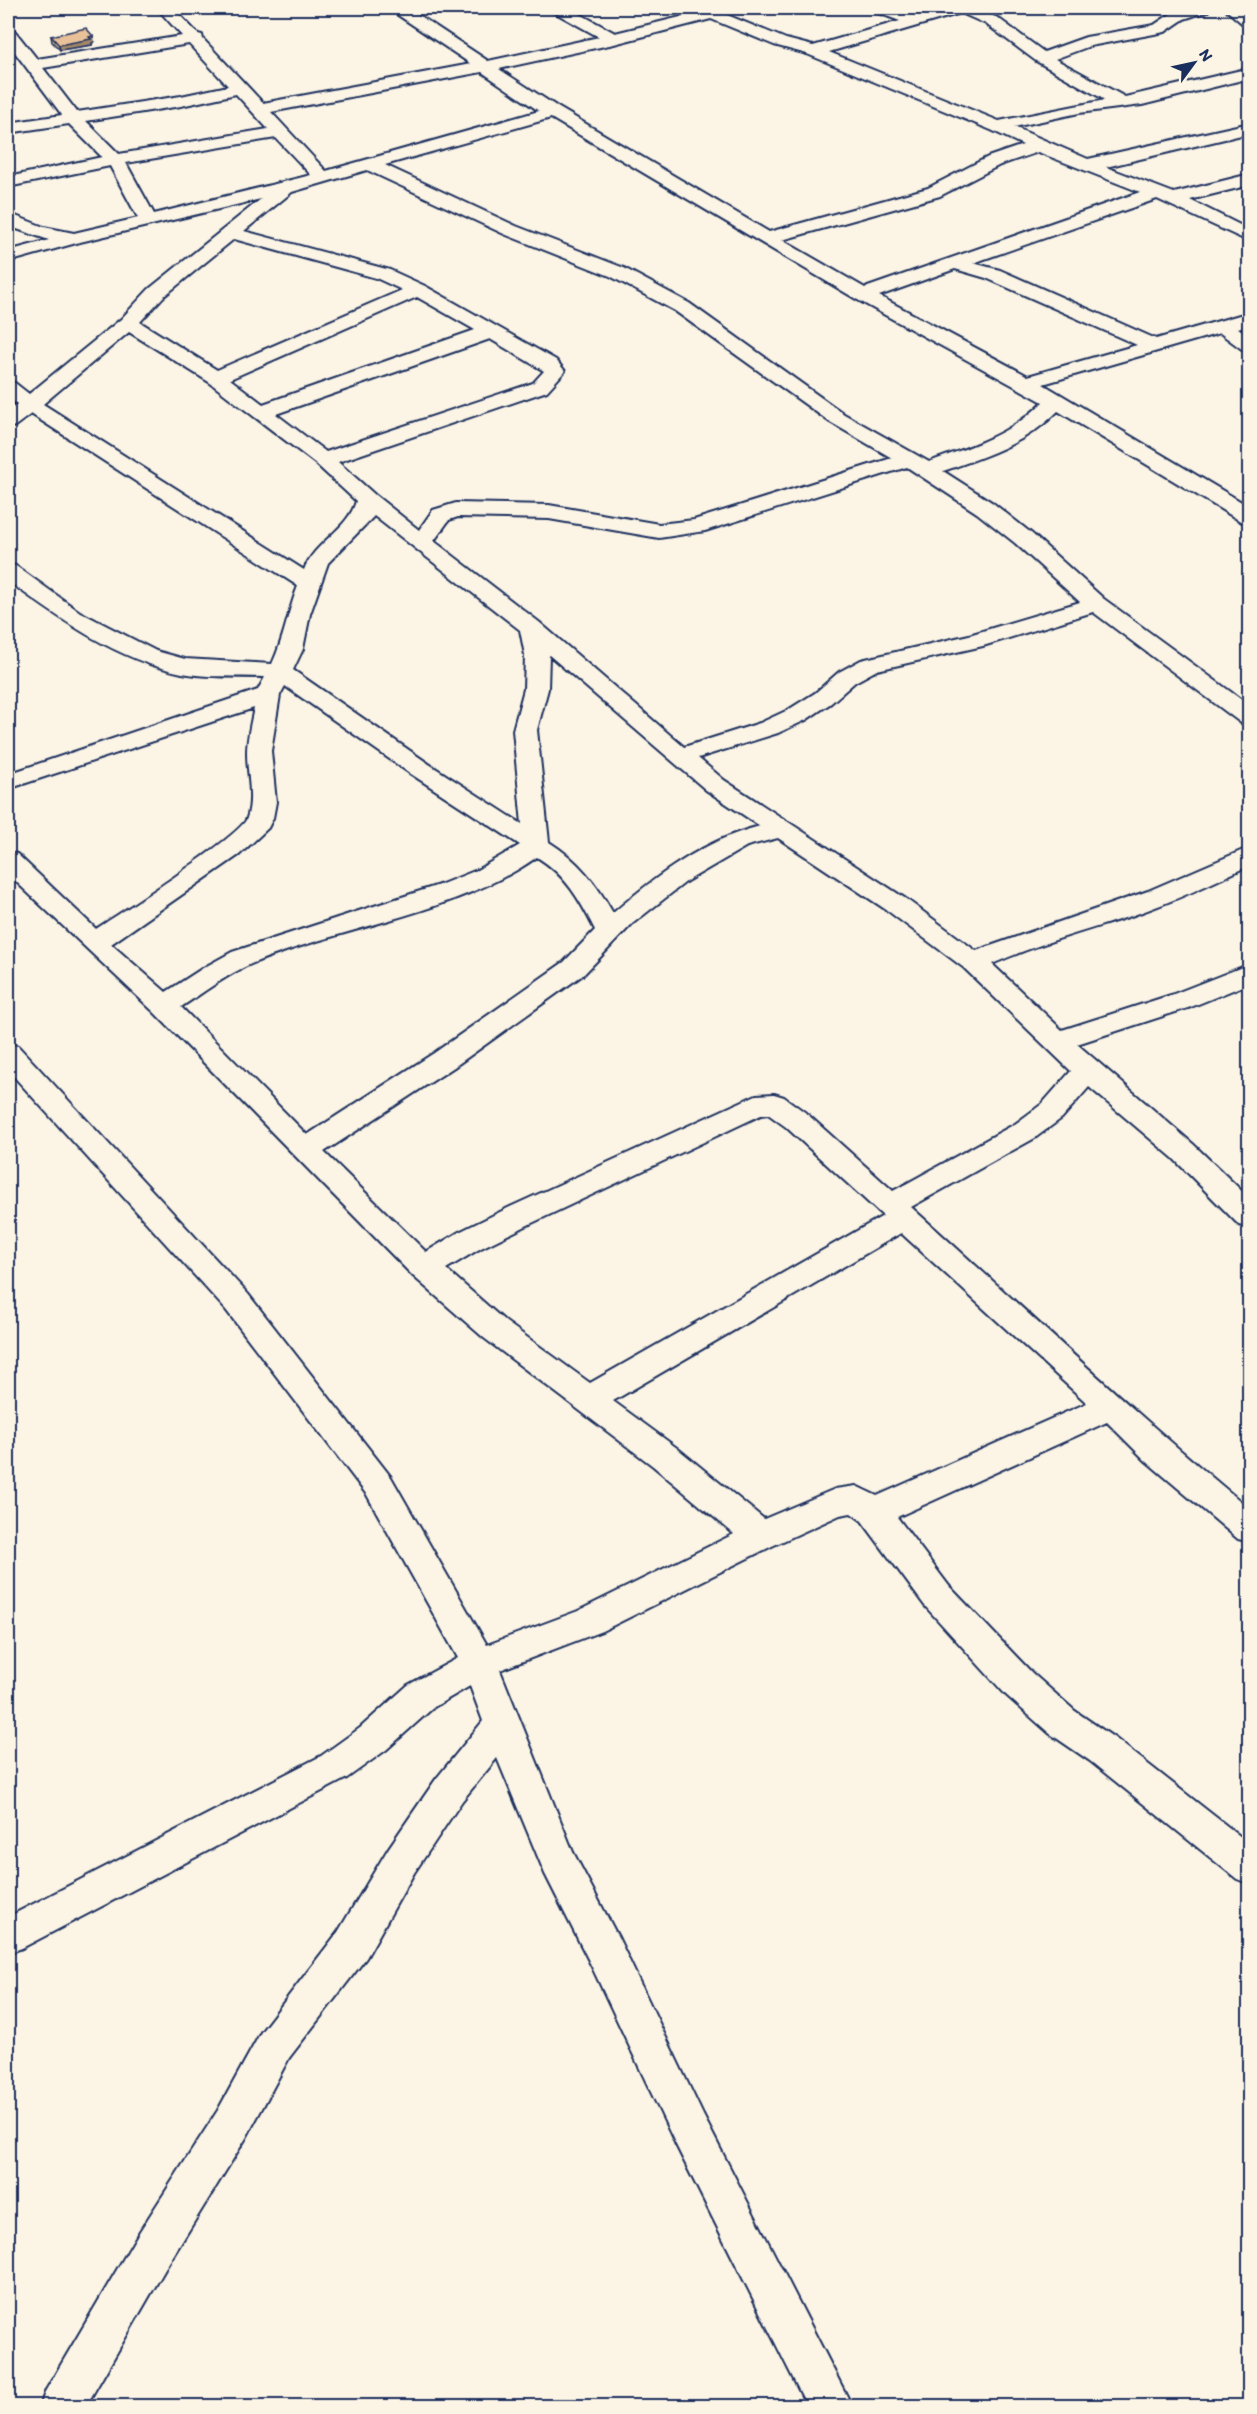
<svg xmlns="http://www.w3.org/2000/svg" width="1257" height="2414" font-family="Itim,sans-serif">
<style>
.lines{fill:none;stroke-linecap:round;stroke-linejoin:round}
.minor-casing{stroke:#1b2f5e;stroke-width:4}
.minor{fill:#fcf5e5;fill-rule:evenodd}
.wall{fill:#c8a684;stroke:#1b2f5e;stroke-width:1.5}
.shaded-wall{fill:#a3876b;stroke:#1b2f5e;stroke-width:1.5}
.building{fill:#e9c199;stroke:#1b2f5e;stroke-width:1.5}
</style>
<rect width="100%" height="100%" fill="#fcf5e5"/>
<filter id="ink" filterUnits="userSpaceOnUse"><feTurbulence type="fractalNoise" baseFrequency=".0167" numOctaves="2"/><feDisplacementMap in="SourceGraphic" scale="12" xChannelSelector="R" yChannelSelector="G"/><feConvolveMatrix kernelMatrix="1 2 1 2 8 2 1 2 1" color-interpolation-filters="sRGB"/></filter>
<g filter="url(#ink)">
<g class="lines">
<g class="minor-casing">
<g id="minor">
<path d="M 157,8 L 173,8 L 198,34 L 202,35 L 203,39 L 263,103 L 471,64 L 392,11 L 390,8 L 408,8 L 488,61 L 599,37 L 552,11 L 550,8 L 569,8 L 615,33 L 697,13 L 689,8 L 710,8 L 786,39 L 813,46 L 900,21 L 873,11 L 871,8 L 892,8 L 916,16 L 947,8 L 974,8 L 998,18 L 1044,52 L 1086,37 L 1154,25 L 1172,13 L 1188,8 L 1210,8 L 1208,11 L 1184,19 L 1165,32 L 1090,46 L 1055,59 L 1125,97 L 1250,68 L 1250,78 L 1142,105 L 1079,113 L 1014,127 L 1088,159 L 1250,123 L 1250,133 L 1106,167 L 1174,193 L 1250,174 L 1250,185 L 1190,200 L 1250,230 L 1250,242 L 1157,199 L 973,263 L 1000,270 L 1156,339 L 1250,312 L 1250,324 L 1238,328 L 1250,336 L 1250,352 L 1243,350 L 1220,333 L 1043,384 L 1250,507 L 1250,523 L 1242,522 L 1058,411 C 1027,443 984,457 943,471 L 993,503 L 1031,533 L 1104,599 L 1250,706 L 1250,725 L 1241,723 L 1093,612 L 983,646 L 877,670 L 855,682 L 831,703 L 806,720 L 778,733 L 698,758 L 724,780 L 906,899 L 976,951 L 1148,891 L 1250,847 L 1250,865 C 1211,884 1172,902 1131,916 C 1085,931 1037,944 992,964 L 1062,1030 L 1171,995 L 1250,964 L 1250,983 L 1191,1007 L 1077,1044 L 1193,1144 L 1250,1199 L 1250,1228 L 1239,1225 L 1173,1158 L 1089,1087 L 1062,1118 L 1035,1138 L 911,1207 C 1024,1308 1133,1413 1250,1509 L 1250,1542 L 1238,1539 L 1146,1461 L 1107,1422 L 897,1517 L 949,1586 L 1032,1673 L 1075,1711 L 1116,1739 L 1250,1844 L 1250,1884 L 1237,1879 L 1090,1761 L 1049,1733 L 1006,1695 L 925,1606 L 862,1521 L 851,1513 L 840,1515 L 772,1546 L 602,1631 L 500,1670 L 573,1852 L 619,1939 L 703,2115 L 852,2406 L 807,2406 L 675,2143 L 591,1965 L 545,1874 L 497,1758 L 462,1801 L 414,1873 L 366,1958 L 289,2058 L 246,2138 L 168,2264 L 86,2406 L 40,2406 L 46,2390 L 138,2234 L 218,2110 L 261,2032 L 338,1932 L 388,1849 L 436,1779 L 483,1721 L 470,1686 L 434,1707 L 386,1750 L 347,1778 L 22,1948 L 8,1953 L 8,1917 L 321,1756 L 360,1728 L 408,1685 L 458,1658 L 367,1495 L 226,1310 L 8,1070 L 8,1044 L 18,1046 L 248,1294 L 391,1477 L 487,1645 L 578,1611 L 734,1534 L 653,1466 L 484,1338 L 413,1276 L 154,1012 L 8,874 L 8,852 L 17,854 L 96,929 C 119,914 242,835 247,818 C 254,797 247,774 247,753 C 247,738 251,722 254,708 L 8,789 L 8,774 L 258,690 L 265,677 C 238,676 208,678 182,673 C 117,660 60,619 8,581 L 8,564 L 16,566 L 80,612 L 156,651 L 185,659 L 272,664 C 284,639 288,611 298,586 L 31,414 L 15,426 L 8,428 L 8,412 L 17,404 L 8,397 L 8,381 L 15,383 L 29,394 L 121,319 L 149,289 L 261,199 L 80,242 L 8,262 L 8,251 L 49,240 L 8,226 L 8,213 L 44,227 L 74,233 L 138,218 L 110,166 L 8,187 L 8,177 L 102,157 L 69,124 L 8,133 L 8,123 L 62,115 L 8,43 L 8,28 L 14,30 L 37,59 L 182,36 ZM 961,13 L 986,24 L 1036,61 L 1105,100 L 999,121 L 829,52 ZM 711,19 L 774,45 L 807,54 L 991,130 L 1023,145 L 988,157 L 928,188 L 769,232 L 559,108 L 499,69 L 614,44 ZM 189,44 L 228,86 L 181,96 L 77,112 L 43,68 ZM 482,72 L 539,111 L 326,171 L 271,112 ZM 236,94 L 268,129 L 119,154 L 86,121 L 181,106 ZM 551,118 L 856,299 L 1043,402 C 1012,434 970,447 929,462 L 844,414 L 689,303 L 624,268 L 516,226 L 385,165 ZM 276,138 L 311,175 L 154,214 L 126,163 ZM 1038,152 L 1140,192 L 865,288 L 782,240 L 940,196 L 1000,165 ZM 367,170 L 504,234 L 610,276 L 675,311 L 830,422 L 892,458 L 694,520 L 659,524 L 549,505 L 456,503 L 433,510 L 419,530 L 375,495 L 338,462 L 547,391 L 565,371 L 556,360 L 425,286 L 390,270 L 244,231 L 292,192 ZM 234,239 L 376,278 L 402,290 L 217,370 L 140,322 L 163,297 ZM 955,269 L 986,278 L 1137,345 L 1028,376 L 879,296 ZM 417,297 L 475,330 L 263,404 L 230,379 ZM 129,332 L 209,382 L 316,464 L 356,501 C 348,530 314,542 304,570 L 43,404 ZM 490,339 L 544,371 L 533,383 L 326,452 L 276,414 ZM 907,467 L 977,513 L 1015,543 L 1080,602 L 969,635 L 861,660 L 839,672 L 815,693 L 788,710 L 760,723 L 684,747 L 539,622 L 434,541 L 449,520 L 458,517 L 549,519 L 659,538 L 705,531 ZM 374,516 L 520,630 L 525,655 L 524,689 L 513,730 L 522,824 L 429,764 L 293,670 L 303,649 L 310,614 L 328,563 ZM 549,655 L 706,790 L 760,826 C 704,840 656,876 613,913 C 596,883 578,860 549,842 L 537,730 L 548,689 ZM 285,686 L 411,774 L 520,845 L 477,870 L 442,884 L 232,952 L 203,968 L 166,992 L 111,944 L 239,855 L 268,828 L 273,818 L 276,802 L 271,751 L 280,695 ZM 778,838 L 888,911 L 964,968 L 1071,1071 L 1042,1104 L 1015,1124 L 893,1191 L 806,1113 L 784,1097 L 774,1094 L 756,1095 L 510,1207 L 459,1232 L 426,1252 L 324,1152 L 454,1067 L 584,974 L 632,924 L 687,881 L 747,846 ZM 537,857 C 566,875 580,900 595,930 L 564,962 L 434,1053 L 307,1135 L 181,1007 C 204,992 226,975 251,964 C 343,926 456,914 537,857 ZM 768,1114 L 786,1127 L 883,1216 L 590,1383 L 506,1322 L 446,1269 L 481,1248 L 532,1223 L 761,1115 ZM 901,1233 L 1087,1403 L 877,1496 L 856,1486 L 835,1489 L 764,1519 L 677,1448 L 613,1401 Z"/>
<path d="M 1224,8 L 1241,8 L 1250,14 L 1250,27 L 1244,25 Z"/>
</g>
</g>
<use href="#minor" class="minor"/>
</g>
<path class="wall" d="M 51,36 L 94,42 L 92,43 L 92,45 L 60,50 L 52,42 Z"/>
<path class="shaded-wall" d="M 93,36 L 94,42 L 92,43 L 92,45 L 60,50 L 59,45 Z"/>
<path class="building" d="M 86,28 L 93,36 L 89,37 L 91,39 L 59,45 L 51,36 Z"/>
</g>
<rect width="1257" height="2414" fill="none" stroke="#fcf5e5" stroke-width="30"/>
<rect x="15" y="15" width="1227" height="2384" fill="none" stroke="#1b2f5e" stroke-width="2" filter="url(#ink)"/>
<g transform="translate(1194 63) rotate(57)" stroke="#fcf5e5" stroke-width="4.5" paint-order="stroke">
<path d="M0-4.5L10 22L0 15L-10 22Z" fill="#1b2f5e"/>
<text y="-9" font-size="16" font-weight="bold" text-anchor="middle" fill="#1b2f5e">N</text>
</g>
</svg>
